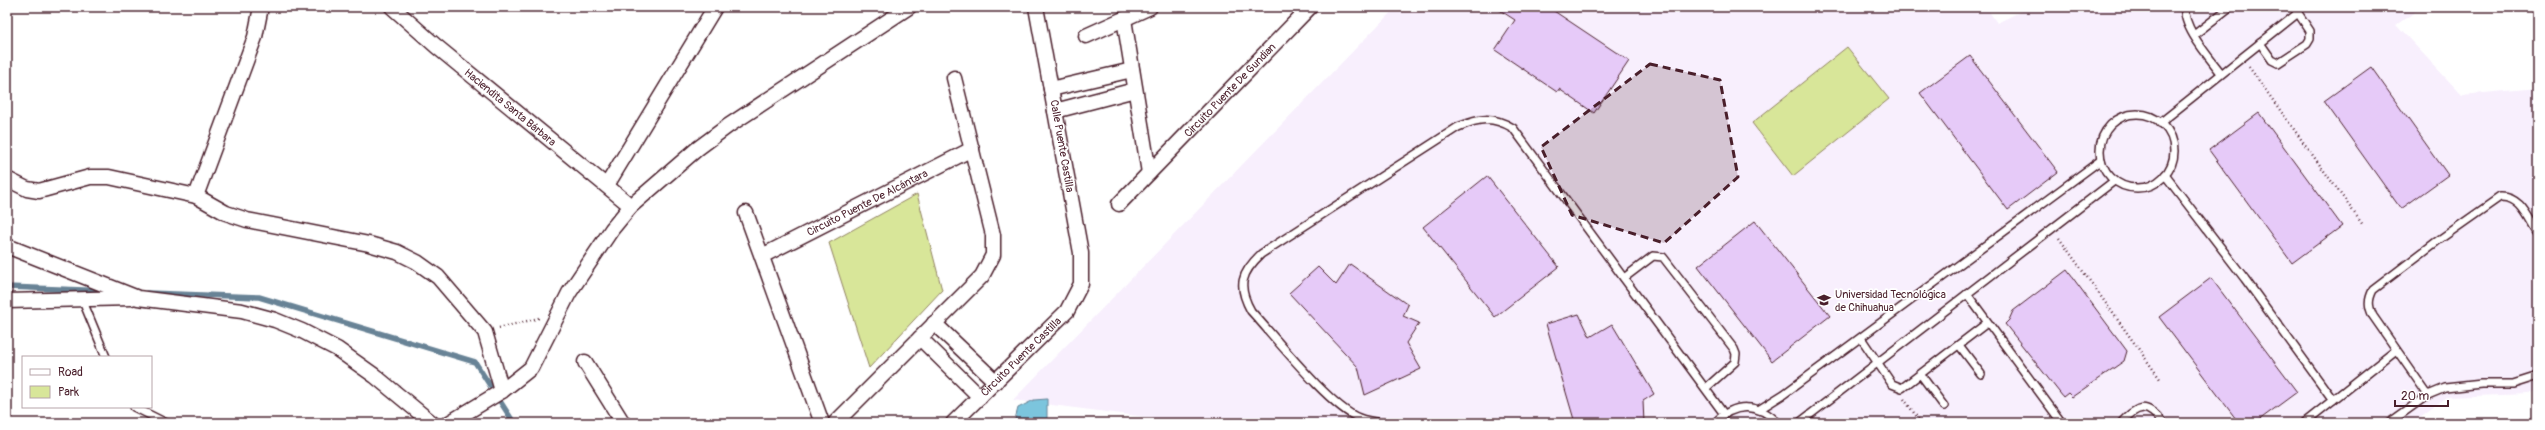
<svg xmlns="http://www.w3.org/2000/svg" width="2545" height="430" font-family="Pangolin,sans-serif">
<style>
.built{fill:#f8effd}
.green{fill:#d8e699;stroke:#918262}
.water{fill:#7cc5dd;stroke:#688396}
.lines{fill:none;stroke-linecap:round;stroke-linejoin:round}
.stream{stroke:#688396;stroke-width:5.5}
.building{fill:#e6caf8;stroke:#4a1f2b}
.service-casing{stroke:#4a1f2b;stroke-width:10}
.minor-casing{stroke:#4a1f2b;stroke-width:17}
.path{stroke:#4a1f2b;stroke-width:2.5;stroke-dasharray:1 3;stroke-linecap:butt}
.service{stroke:#fff;stroke-width:7}
.minor{stroke:#fff;stroke-width:14}
.marked{fill:#4a1f2b;fill-opacity:0.2;stroke:#4a1f2b;stroke-width:3;stroke-dasharray:8 5;stroke-linejoin:round}
.labels{text-anchor:middle;dominant-baseline:central;stroke-width:3.5;stroke-linejoin:round;paint-order:stroke}
.street-label{font-size:11px;fill:#4a1f2b;stroke:#fff}
.poi-label{font-size:11px;fill:#4a1f2b;stroke:#fff;text-anchor:start}
</style>
<rect width="100%" height="100%" fill="#fff"/>
<filter id="ink" filterUnits="userSpaceOnUse"><feTurbulence type="fractalNoise" baseFrequency=".025" numOctaves="2"/><feDisplacementMap in="SourceGraphic" scale="8" xChannelSelector="R" yChannelSelector="G"/><feConvolveMatrix kernelMatrix="1 2 1 2 8 2 1 2 1" color-interpolation-filters="sRGB"/></filter>
<g filter="url(#ink)">
<path class="built" d="M 1396,7 L 1986,7 L 1997,23 L 2030,7 L 2422,7 L 2396,25 L 2462,95 L 2538,88 L 2538,390 L 2528,394 L 2447,397 L 2412,423 L 1192,423 L 1013,400 Z"/>
<g class="green">
<path d="M 1847,47 L 1889,99 L 1793,176 L 1752,123 Z"/>
<path d="M 917,194 L 942,290 L 869,368 L 829,243 Z"/>
</g>
<path class="water" d="M 1047,399 L 1047,420 L 1050,423 L 1014,423 L 1018,408 L 1034,400 Z"/>
<g class="lines">
<g class="stream">
<path d="M 7,287 L 109,291"/>
<path d="M 147,293 L 259,297 L 475,362 L 514,423"/>
</g>
</g>
<g class="building">
<path d="M 1495,7 L 1548,7 L 1629,61 L 1594,113 L 1559,89 L 1557,92 L 1495,50 L 1515,20 Z"/>
<path d="M 1970,56 L 2058,172 L 2008,210 L 1920,93 Z"/>
<path d="M 2371,67 L 2448,175 L 2401,209 L 2324,101 Z"/>
<path d="M 2259,113 L 2342,226 L 2292,263 L 2209,150 Z"/>
<path d="M 1487,176 L 1559,267 L 1495,317 L 1423,227 Z"/>
<path d="M 1755,221 L 1830,316 L 1772,361 L 1698,266 Z"/>
<path d="M 1350,264 L 1408,305 L 1403,316 L 1419,323 L 1406,343 L 1421,369 L 1365,395 L 1358,367 L 1289,293 L 1318,267 L 1336,285 Z"/>
<path d="M 2067,270 L 2127,351 L 2124,361 L 2072,397 L 2068,393 L 2063,397 L 2005,324 L 2009,320 L 2013,311 Z"/>
<path d="M 2211,278 L 2297,392 L 2255,423 L 2239,423 L 2159,317 Z"/>
<path d="M 1579,314 L 1590,337 L 1612,324 L 1654,394 L 1643,401 L 1644,423 L 1575,423 L 1546,324 Z"/>
</g>
<g class="lines">
<g class="service-casing">
<g id="service">
<path d="M 2185,7 C 2182,27 2209,57 2221,73"/>
<path d="M 2194,35 L 2230,7"/>
<path d="M 2260,43 L 2272,60 L 2278,63 L 2307,44 L 2310,39 L 2310,31 L 2294,7"/>
<circle cx="2137" cy="151" r="37"/>
<path d="M 2160,123 L 2298,13"/>
<path d="M 2165,175 L 2245,279 L 2333,400 L 2304,423"/>
<path d="M 1624,278 L 1653,256 L 1663,257 L 1734,349 L 1736,354 L 1735,362 L 1706,388"/>
<path d="M 1967,294 L 2062,423"/>
<path d="M 82,299 L 106,357"/>
<path d="M 1861,338 L 1892,384 L 1902,388 L 1987,323"/>
<path d="M 1959,345 L 1981,374"/>
<path d="M 1921,375 L 1944,406"/>
<path d="M 2428,395 L 2373,316 C 2368,306 2368,300 2373,290 L 2436,242 L 2500,197 C 2521,196 2528,218 2538,233"/>
<path d="M 2333,400 L 2396,350"/>
<path d="M 134,407 L 166,423"/>
<path d="M 1760,409 L 1784,394 L 2101,160"/>
<path d="M 1401,423 C 1387,423 1372,423 1359,418 C 1329,406 1275,337 1251,311 C 1237,286 1241,273 1261,254 L 1458,127 C 1480,118 1492,116 1513,128 L 1724,414"/>
<path d="M 1715,423 C 1734,402 1759,403 1778,423"/>
<path d="M 1799,423 L 2114,181"/>
<path d="M 2121,423 C 2138,404 2147,403 2163,423"/>
<path d="M 2389,423 L 2428,395 L 2445,388 L 2482,384 L 2513,384 L 2538,376"/>
</g>
</g>
<g class="minor-casing">
<g id="minor">
<path id="s1" d="M 392,7 L 436,46 L 631,206"/>
<path d="M 1124,19 L 1149,173"/>
<path d="M 1086,36 L 1150,7"/>
<path d="M 1051,89 L 1132,70"/>
<path d="M 1055,111 L 1135,90"/>
<path d="M 7,179 L 27,189 L 39,191 L 90,177 L 109,177 L 196,196 L 226,213 L 247,220 L 369,244 L 397,252 L 417,262 L 438,277 L 485,332 L 502,391"/>
<path d="M 607,185 L 715,7"/>
<path d="M 196,196 L 255,37 L 261,7"/>
<path id="s2" d="M 1119,204 L 1310,7"/>
<path d="M 746,213 L 822,423"/>
<path d="M 7,246 L 138,298 L 242,311 L 275,320 L 302,331 L 337,349 L 375,376 L 432,423"/>
<path id="s3" d="M 762,256 L 972,149"/>
<path d="M 7,301 L 132,298"/>
<path d="M 934,323 L 996,382"/>
<path d="M 920,338 L 980,397"/>
<path d="M 585,362 L 623,423"/>
<path d="M 449,423 L 502,391 L 531,368 L 569,293 L 612,229 L 631,206 L 697,149 L 728,126 L 909,7"/>
<path d="M 835,423 L 982,276 L 993,255 L 993,235 L 954,78"/>
<path id="s4" d="M 953,423 L 1067,311 L 1081,284 L 1081,253 L 1036,7"/>
</g>
</g>
<g class="path">
<path d="M 2249,67 L 2363,225"/>
<path d="M 2059,238 L 2160,379"/>
<path d="M 499,328 L 539,318"/>
<path d="M 1904,399 L 1921,423"/>
</g>
<use href="#service" class="service"/>
<use href="#minor" class="minor"/>
</g>
</g>
<path class="marked" d="M 1650,64 L 1720,80 L 1738,177 L 1664,243 L 1572,215 L 1541,147 Z"/>
<defs>
<g id="university-bare" transform="scale(1.08)"><path d="M0-5L7-2L0 1L-7-2ZM-4 1L0 2.5L4 1V4Q0 6-4 4Z" fill="#4a1f2b" stroke="#fff" stroke-width="2.5" paint-order="stroke"/></g>
</defs>
<g fill-rule="evenodd">
<use href="#university-bare" x="1824" y="300"/>
</g>
<g class="labels">
<g class="street-label">
<text stroke="none"><textPath href="#s2" startOffset="159">Circuito Puente De Gundian</textPath></text>
<text stroke="none"><textPath href="#s1" startOffset="155">Haciendita Santa Bárbara</textPath></text>
<text transform="translate(1062 146) rotate(80)">Calle Puente Castilla</text>
<text stroke="none"><textPath href="#s3" startOffset="118">Circuito Puente De Alcántara</textPath></text>
<text stroke="none"><textPath href="#s4" startOffset="95">Circuito Puente Castilla</textPath></text>
</g>
<g class="poi-label">
<text x="1835" y="294">Universidad Tecnológica<tspan x="1835" dy="13">de Chihuahua</tspan></text>
</g>
</g>
<rect width="2545" height="430" fill="none" stroke="#fff" stroke-width="24"/>
<rect x="12" y="12" width="2521" height="406" fill="none" stroke="#4a1f2b" stroke-width="1.5" filter="url(#ink)"/>
<rect x="22" y="356" width="130" height="52" fill="#ffffff" stroke="#b7a5aa"/>
<rect x="30" y="369" width="20" height="6" fill="#ffffff" stroke="#b7a5aa"/>
<text x="58" y="376" font-size="12" fill="#4a1f2b">Road</text>
<rect x="30" y="386" width="20" height="12" fill="#d8e699" stroke="#b7a5aa"/>
<text x="58" y="396" font-size="12" fill="#4a1f2b">Park</text>
<path d="M2395 400v6h53v-6" fill="none" stroke="#4a1f2b" stroke-width="2"/>
<text x="2401" y="400" font-size="12" fill="#4a1f2b" stroke="#ffffff" stroke-width="3" paint-order="stroke">20 m</text>
</svg>
